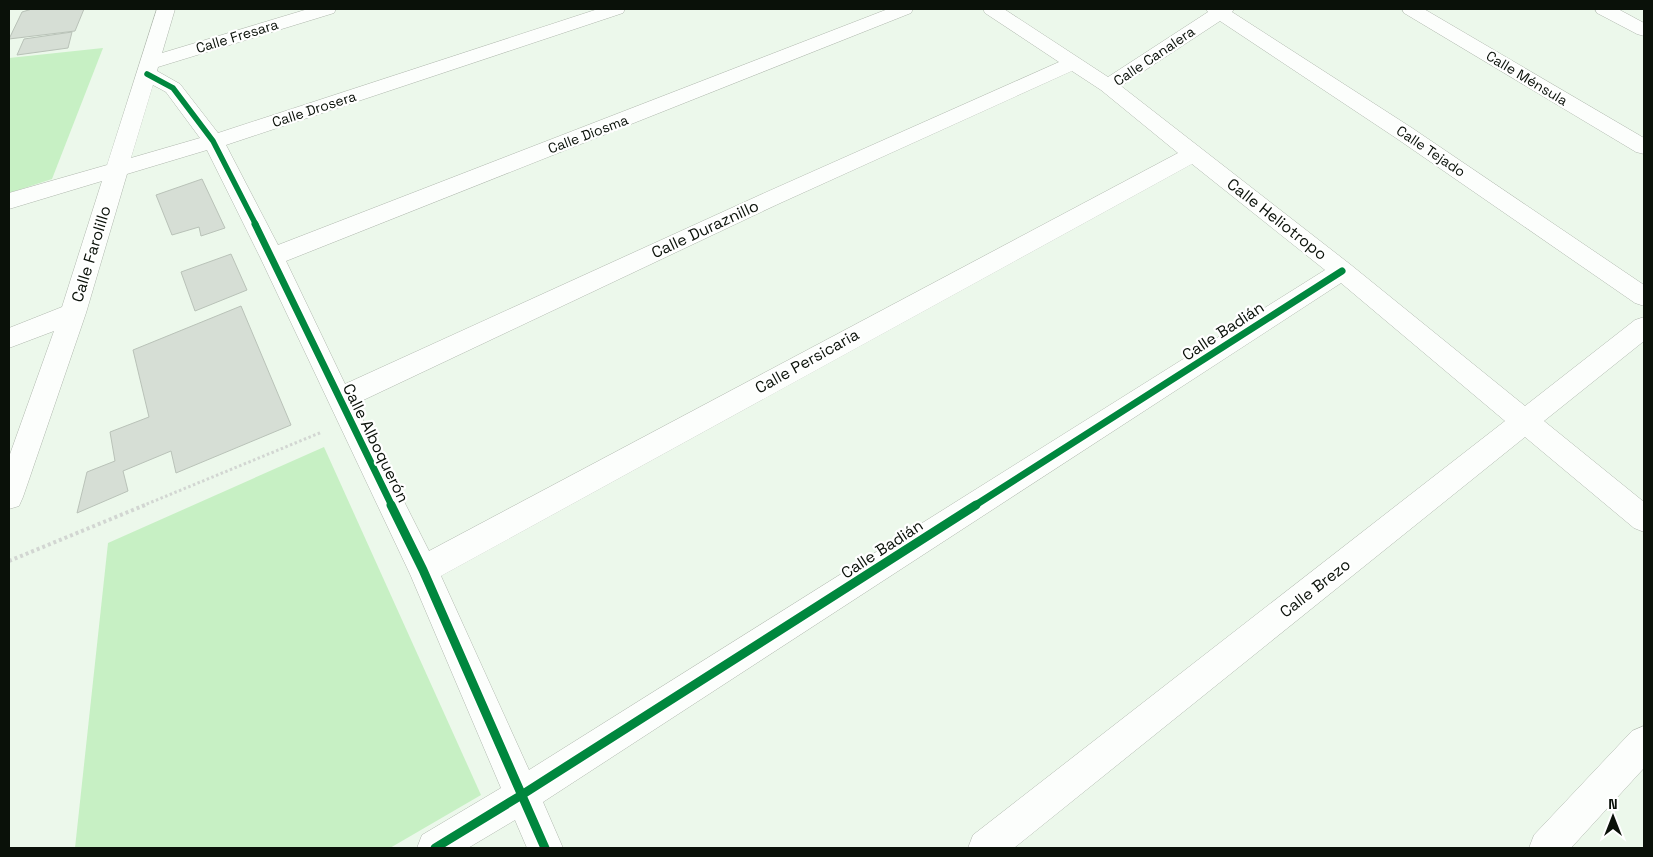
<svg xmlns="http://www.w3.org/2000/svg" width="1653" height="857" font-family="'Space Grotesk',sans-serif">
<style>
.green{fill:#c7f0c4}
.building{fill:#d6ded5;stroke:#b9c2b8}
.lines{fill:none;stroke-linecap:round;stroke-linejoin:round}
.minor-casing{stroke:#b0b8ae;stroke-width:1}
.path-far1{stroke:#d2d6d2;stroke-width:3;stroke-dasharray:2.5 2.5;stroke-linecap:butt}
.path{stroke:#d2d6d2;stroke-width:4;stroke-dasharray:3 3;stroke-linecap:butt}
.minor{fill:#fcfefc;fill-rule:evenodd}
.cycleway-far2-casing{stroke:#fff;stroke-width:8}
.cycleway-far1-casing{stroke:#fff;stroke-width:10}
.cycleway-casing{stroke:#fff;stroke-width:12}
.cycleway-far2{stroke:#00873e;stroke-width:5.5}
.cycleway-far1{stroke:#00873e;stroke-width:7}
.cycleway{stroke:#00873e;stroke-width:9}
.labels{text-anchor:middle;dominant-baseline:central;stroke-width:4.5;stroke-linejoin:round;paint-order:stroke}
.far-street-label{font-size:14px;fill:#0a1109;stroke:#fff}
.street-label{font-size:16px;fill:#0a1109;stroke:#fff}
</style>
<rect width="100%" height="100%" fill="#ecf8eb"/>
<g class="green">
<path d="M 103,48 L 52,179 L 9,193 L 9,58 Z"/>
<path d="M 324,447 L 481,795 L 390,848 L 75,848 L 108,543 Z"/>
</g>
<g class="building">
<path d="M 32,9 L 84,9 L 75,31 L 9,39 L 22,12 Z"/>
<path d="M 72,32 L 68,48 L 17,55 L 24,39 Z"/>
<path d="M 202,179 L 225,228 L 201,236 L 199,227 L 172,235 L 156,195 Z"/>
<path d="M 231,254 L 247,290 L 195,311 L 181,272 Z"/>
<path d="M 241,306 L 291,425 L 176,473 L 171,451 L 123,471 L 128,491 L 77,513 L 87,472 L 115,461 L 110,432 L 149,417 L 133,350 Z"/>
</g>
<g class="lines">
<g class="minor-casing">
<g id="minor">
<path d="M 157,9 L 175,9 L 162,53 L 308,9 L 336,9 L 334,13 L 158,67 L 157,71 L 180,84 L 218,133 L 598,9 L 625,9 L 623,13 L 226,145 L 278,245 L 888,9 L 913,9 L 911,13 L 286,261 L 345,384 L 760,195 L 1059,62 L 985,13 L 983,9 L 1004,9 L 1108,77 L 1208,12 L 1206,9 L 1234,9 L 1232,12 L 1412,128 L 1644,285 L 1644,306 L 1635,303 L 1396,138 L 1220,21 L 1121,86 L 1351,265 L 1525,406 L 1635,320 L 1644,317 L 1644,341 L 1544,421 L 1644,502 L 1644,532 L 1634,528 L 1525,437 L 1014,848 L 968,848 L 973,835 L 1505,421 L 1341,283 L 543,802 L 563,848 L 527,848 L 515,820 L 468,848 L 417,848 L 422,835 L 501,788 L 410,574 L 260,257 L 207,150 L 127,174 L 86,313 L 23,497 L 19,506 L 9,509 L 9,457 L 54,331 L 9,348 L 9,328 L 62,307 L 102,181 L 9,209 L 9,193 L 107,165 ZM 1072,71 L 1101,90 L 1178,153 L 429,551 L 355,404 L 776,205 ZM 153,85 L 166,92 L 200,138 L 131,158 ZM 1192,164 L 1325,270 L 529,770 L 441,576 Z"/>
<path d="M 1402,9 L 1424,9 L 1644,138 L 1644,154 L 1636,152 L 1404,13 Z"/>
<path d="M 1595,9 L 1618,9 L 1644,23 L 1644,36 L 1637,34 L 1597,13 Z"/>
<path d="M 1644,726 L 1644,768 L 1571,848 L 1529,848 L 1534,835 L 1632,731 Z"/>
</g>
</g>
<path class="path-far1" d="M 142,506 L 322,432"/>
<path class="path" d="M 9,561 L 145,505"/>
<use href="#minor" class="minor"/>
<g class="cycleway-far2-casing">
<path id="cycleway-far2" d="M 147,74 L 173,88 L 213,141 L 256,225"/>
</g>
<g class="cycleway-far1-casing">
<g id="cycleway-far1">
<path d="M 255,224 L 392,506"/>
<path d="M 974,506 L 1342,271"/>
</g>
</g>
<g class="cycleway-casing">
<g id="cycleway">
<path d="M 391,505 L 423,570 L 545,848"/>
<path d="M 435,848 L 520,796 L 976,505"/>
</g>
</g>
<use href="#cycleway-far2" class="cycleway-far2"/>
<use href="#cycleway-far1" class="cycleway-far1"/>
<use href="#cycleway" class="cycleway"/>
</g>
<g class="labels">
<g class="far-street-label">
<text transform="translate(237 36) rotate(-17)">Calle Fresara</text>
<text transform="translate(1154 56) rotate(-34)">Calle Canalera</text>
<text transform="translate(1527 78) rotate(31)">Calle Ménsula</text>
<text transform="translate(314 109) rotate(-18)">Calle Drosera</text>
<text transform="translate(588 134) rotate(-21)">Calle Diosma</text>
<text transform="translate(1431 151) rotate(34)">Calle Tejado</text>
</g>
<g class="street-label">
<text transform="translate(1277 219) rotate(38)">Calle Heliotropo</text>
<text transform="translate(705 229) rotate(-25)">Calle Duraznillo</text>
<text transform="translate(91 254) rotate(-73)">Calle Farolillo</text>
<text transform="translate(1223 331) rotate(-33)">Calle Badián</text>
<text transform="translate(807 361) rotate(-29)">Calle Persicaria</text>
<text transform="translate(376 443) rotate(64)">Calle Alboquerón</text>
<text transform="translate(882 549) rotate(-33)">Calle Badián</text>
<text transform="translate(1315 588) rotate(-38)">Calle Brezo</text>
</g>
</g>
<rect width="1653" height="857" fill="none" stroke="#0a1109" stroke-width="20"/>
<g transform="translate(1613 817)" stroke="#ffffff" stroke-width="4" paint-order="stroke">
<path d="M0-4L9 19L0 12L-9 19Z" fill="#0a1109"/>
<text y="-8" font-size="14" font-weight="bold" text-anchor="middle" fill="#0a1109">N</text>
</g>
</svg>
